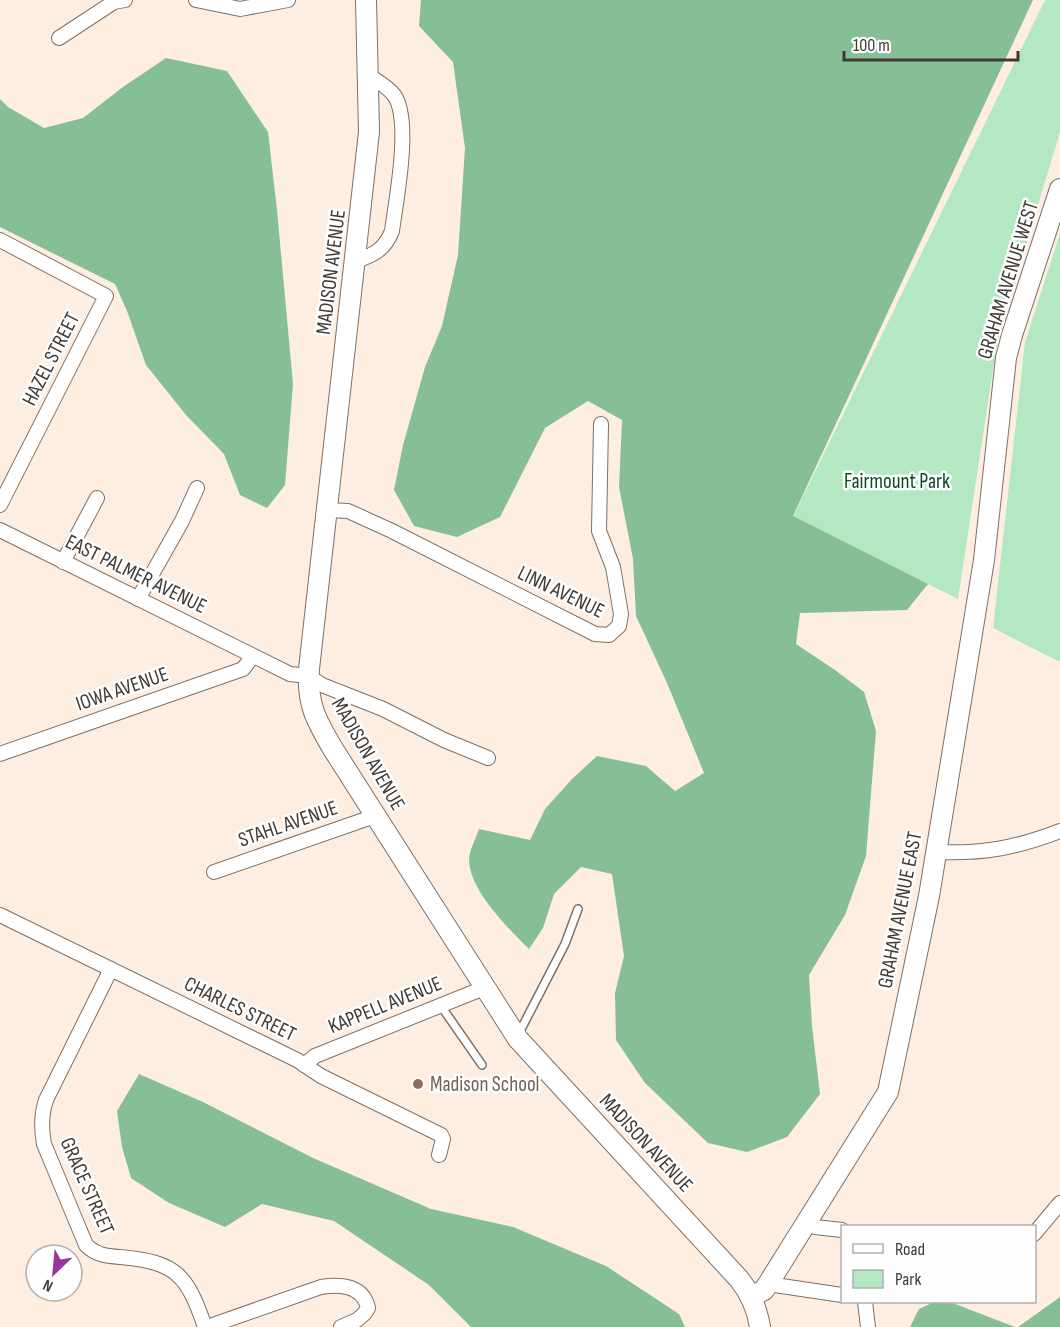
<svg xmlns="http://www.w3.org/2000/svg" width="1060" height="1327" font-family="'Sofia Sans Condensed',sans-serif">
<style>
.green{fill:#b3e8c2}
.forest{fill:#86be96}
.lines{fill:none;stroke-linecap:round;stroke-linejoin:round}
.lane-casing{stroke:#7e7065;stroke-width:10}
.street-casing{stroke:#7e7065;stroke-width:16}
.secondary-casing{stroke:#7e7065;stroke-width:22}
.lane{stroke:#fff;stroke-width:7}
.street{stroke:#fff;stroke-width:14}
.secondary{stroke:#fff;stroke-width:20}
.education-dot{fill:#8d6e63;stroke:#fefefe;stroke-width:2}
.labels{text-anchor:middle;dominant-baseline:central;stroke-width:5;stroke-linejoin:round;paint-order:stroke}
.street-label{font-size:21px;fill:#403934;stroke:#fefefe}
.park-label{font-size:21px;fill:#044b26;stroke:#fefefe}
.education-label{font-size:21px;fill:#785e54;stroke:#fefefe;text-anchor:start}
</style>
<rect width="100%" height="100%" fill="#feeee2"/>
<g class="green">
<path d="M 1045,0 L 1060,0 L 1060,132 L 1004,318 L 996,350 L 958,599 L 793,517 Z"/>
<path d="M 1060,234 L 1060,662 L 993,628 L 1025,342 Z"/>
</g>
<g class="forest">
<path d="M 421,0 L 1033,0 L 793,516 L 928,584 L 907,610 L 800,613 L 796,644 L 835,670 L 864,692 L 876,731 L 866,856 L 845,915 L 809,975 L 812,1026 L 820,1094 L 787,1137 L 747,1152 L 708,1143 L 645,1083 L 616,1040 L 615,993 L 624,956 L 612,874 L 581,867 L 554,894 L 543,928 L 529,949 C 508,928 470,891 469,860 C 469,851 476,838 479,829 L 530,840 L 545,809 L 572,779 L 597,756 L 646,766 L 675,791 L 704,773 L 667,683 L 636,616 L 633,559 L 619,487 L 622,420 L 588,401 L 545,428 L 500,517 L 457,537 L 414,526 L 394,490 L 403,445 L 425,367 L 442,326 L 458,255 L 465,148 L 453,62 L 419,26 Z"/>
<path d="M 166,58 L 227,71 L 268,132 L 277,210 L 293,384 L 285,485 L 267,508 L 240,495 L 224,454 L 186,415 L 146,365 L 127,311 L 115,284 L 0,227 L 0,99 L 8,107 L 44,128 L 83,118 L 123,87 Z"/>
<path d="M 139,1074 L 203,1102 L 313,1158 L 431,1209 L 513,1227 L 606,1266 L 679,1314 L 685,1327 L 471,1327 L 429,1285 L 334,1221 L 262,1204 L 225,1227 L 169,1203 L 131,1178 L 122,1147 L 117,1111 Z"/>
<path d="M 1060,1297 L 1060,1327 L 1018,1327 Z"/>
<path d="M 934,1302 L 950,1302 L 1015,1327 L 910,1327 L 919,1309 Z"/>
</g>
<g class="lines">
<g class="lane-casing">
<g id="lane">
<path d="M 441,1006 L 482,1065"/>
<path d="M 518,1035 L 565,944 L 578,909"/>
</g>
</g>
<g class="street-casing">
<g id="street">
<path d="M 196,0 L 240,9 L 288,0"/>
<path d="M 59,38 L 114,2 L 125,0"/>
<path d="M 0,240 L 106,296 L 0,505"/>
<path d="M 356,261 C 374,255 385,249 392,231 C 396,200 412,120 394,95 C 388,87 377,81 368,75"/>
<path d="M 328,510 L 348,511 L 392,531 L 595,634 L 609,635 L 619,626 L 621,614 L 613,567 L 599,531 L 601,424"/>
<path d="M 0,530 L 290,674 L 308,676 L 322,685 L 383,709 L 444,740 L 488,758"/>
<path d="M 63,562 L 97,498"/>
<path d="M 138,599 L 182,521 L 197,488"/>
<path d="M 0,754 L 243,669 L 253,656"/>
<path d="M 936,852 C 983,854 1016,848 1060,831"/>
<path d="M 214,872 L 375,816"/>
<path d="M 0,915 L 297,1060 L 321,1076 L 441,1135 L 443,1139 L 439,1155"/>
<path d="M 111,969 L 46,1100 C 41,1115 41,1128 44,1144 L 86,1245 C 96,1255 106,1256 120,1257 C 177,1262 187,1275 205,1327"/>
<path d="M 304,1065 L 315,1056 L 484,988"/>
<path d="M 807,1223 L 815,1227 L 842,1230"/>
<path d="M 1034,1234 L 1060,1203"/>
<path d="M 768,1284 L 842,1295"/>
<path d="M 865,1302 L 868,1327"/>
<path d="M 207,1327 L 321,1287 C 340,1284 363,1285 368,1308 L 364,1314 L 357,1320 L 341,1327"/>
</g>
</g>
<g class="secondary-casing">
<g id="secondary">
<path d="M 366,0 L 369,132 L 309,669 C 307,705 316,720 333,749 L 518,1039 L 739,1279 C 751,1294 757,1308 760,1327"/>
<path d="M 751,1297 L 764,1290 L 768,1284 L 888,1092 L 929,896 L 984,560 L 1006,358 L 1012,335 L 1060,189"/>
</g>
</g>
<use href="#lane" class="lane"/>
<use href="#street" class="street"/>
<use href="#secondary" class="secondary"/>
</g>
<circle class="education-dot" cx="418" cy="1084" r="6"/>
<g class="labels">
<g class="street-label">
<text transform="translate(331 272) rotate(-83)">MADISON AVENUE</text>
<text transform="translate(1008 280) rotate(-73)">GRAHAM AVENUE WEST</text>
<text transform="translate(51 359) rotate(-63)">HAZEL STREET</text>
<text transform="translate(136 574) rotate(26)">EAST PALMER AVENUE</text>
<text transform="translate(561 592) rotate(26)">LINN AVENUE</text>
<text transform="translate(122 689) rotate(-19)">IOWA AVENUE</text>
<text transform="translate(368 754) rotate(60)">MADISON AVENUE</text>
<text transform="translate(288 824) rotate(-19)">STAHL AVENUE</text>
<text transform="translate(900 910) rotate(-79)">GRAHAM AVENUE EAST</text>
<text transform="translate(385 1005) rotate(-22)">KAPPELL AVENUE</text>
<text transform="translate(240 1009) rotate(26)">CHARLES STREET</text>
<text transform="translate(646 1143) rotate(47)">MADISON AVENUE</text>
<text transform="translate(87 1186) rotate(66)">GRACE STREET</text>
</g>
<g class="park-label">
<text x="897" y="481">Fairmount Park</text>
</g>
<g class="education-label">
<text x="430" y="1084">Madison School</text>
</g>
</g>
<rect x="841" y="1225" width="195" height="78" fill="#fefefe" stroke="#b2afad" stroke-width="1.5"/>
<rect x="853" y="1244" width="30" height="9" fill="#ffffff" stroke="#b2afad" stroke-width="1.5"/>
<text x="895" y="1255" font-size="18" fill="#403934">Road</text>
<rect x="853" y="1270" width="30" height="18" fill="#b3e8c2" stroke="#b2afad" stroke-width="1.5"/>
<text x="895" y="1285" font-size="18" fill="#403934">Park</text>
<g transform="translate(54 1273) rotate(206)"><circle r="28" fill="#fefefe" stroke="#b2afad" stroke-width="1.5"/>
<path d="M0-4.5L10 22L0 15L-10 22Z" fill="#98369d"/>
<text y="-9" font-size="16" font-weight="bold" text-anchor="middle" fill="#403934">N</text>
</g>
<path d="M844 51v9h174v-9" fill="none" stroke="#403934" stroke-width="3"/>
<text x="853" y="51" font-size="18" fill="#403934" stroke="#fefefe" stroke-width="4.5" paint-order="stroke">100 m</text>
</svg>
